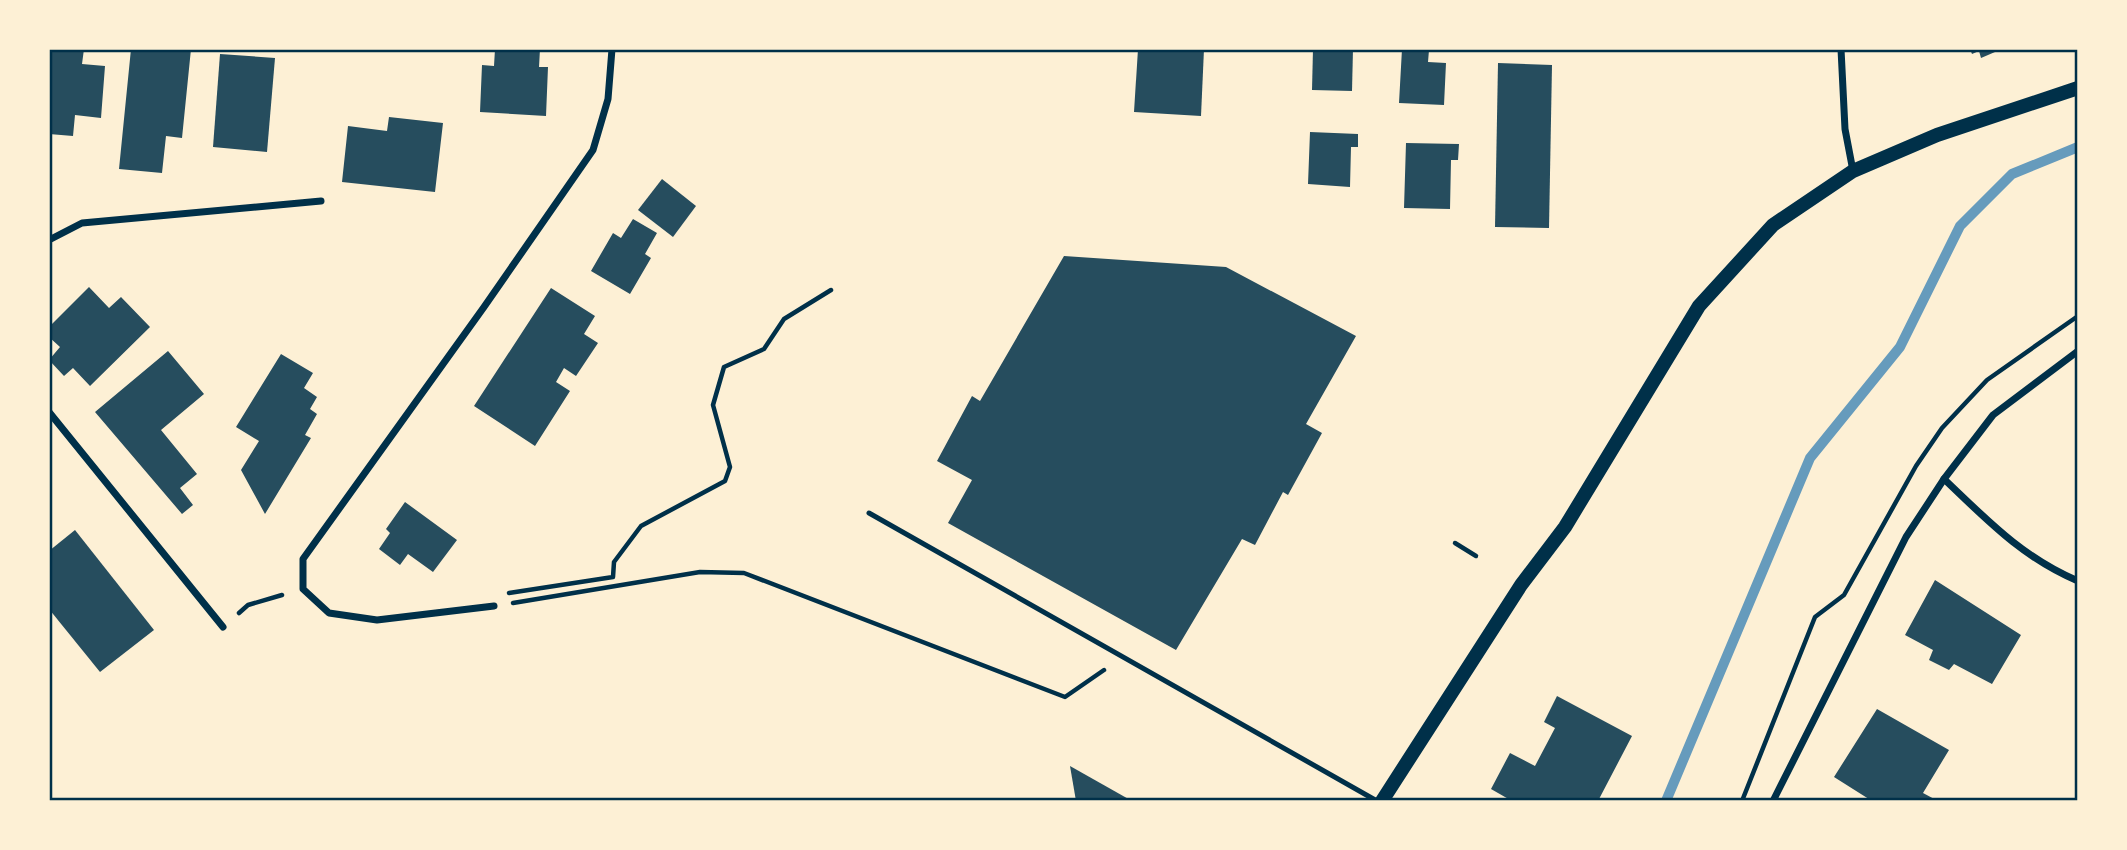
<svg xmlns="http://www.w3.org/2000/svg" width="2127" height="850" font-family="'Sofia Sans Condensed',sans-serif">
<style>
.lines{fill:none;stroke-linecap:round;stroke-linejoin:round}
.stream{stroke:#669bbc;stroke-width:10}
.building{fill:#264d5e}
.path{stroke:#003049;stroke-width:4.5}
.service{stroke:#003049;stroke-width:5}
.minor{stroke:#003049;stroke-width:7}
.secondary{stroke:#003049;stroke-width:14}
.neatline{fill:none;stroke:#003049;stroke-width:2.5}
</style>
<rect width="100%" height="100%" fill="#fdf0d5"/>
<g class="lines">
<path class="stream" d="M 1666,801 L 1810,458 L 1900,347 L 1960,226 L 2012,174 L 2078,147"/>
</g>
<g class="building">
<path d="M 49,49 L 84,49 L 82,64 L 105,66 L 101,118 L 75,115 L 73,136 L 49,134 Z"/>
<path d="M 131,49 L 191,49 L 182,138 L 166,136 L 162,173 L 119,169 Z"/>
<path d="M 495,49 L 540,49 L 539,67 L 548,67 L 546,116 L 480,112 L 482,65 L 494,66 Z"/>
<path d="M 1138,49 L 1204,49 L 1201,116 L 1134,112 Z"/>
<path d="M 1313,49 L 1353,49 L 1352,91 L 1312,90 Z"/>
<path d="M 1402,49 L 1429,50 L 1428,62 L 1446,63 L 1444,105 L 1399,103 Z"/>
<path d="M 1970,49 L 2002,49 L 1981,58 L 1979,51 L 1972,54 Z"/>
<path d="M 220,54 L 275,58 L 267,152 L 213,147 Z"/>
<path d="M 1498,63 L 1552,65 L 1549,228 L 1495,227 Z"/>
<path d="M 389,117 L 443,123 L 435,192 L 342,182 L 348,126 L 387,131 Z"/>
<path d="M 1310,132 L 1358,134 L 1358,147 L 1351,147 L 1350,187 L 1308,184 Z"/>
<path d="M 1406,143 L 1459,144 L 1458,160 L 1451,160 L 1450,209 L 1404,208 Z"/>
<path d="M 662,179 L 696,206 L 673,237 L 638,210 Z"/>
<path d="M 633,219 L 657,233 L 645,254 L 651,258 L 630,294 L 591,271 L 613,233 L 621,238 Z"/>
<path d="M 1064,256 L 1226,267 L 1356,336 L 1306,424 L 1322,433 L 1288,495 L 1283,492 L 1255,545 L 1242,539 L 1176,650 L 948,523 L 972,480 L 937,461 L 972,396 L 980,401 Z"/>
<path d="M 89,287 L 109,308 L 121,297 L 150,327 L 90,386 L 73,368 L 64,376 L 49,360 L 60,347 L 49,337 L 49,327 Z"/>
<path d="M 551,288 L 595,316 L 584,334 L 598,343 L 576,376 L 564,368 L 556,382 L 570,391 L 535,446 L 474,406 Z"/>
<path d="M 168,351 L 204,394 L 161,430 L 197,474 L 180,488 L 193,505 L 182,514 L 95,412 Z"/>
<path d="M 281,354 L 313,373 L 304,388 L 317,397 L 310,409 L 317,414 L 305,435 L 311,438 L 265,514 L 241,470 L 259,441 L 236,427 Z"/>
<path d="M 405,502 L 457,540 L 433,572 L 408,554 L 400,565 L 379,549 L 390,533 L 386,529 Z"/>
<path d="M 75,530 L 154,630 L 100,672 L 49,609 L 49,551 Z"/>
<path d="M 1935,580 L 2021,635 L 1992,684 L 1954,664 L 1949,670 L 1929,660 L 1933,650 L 1905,635 Z"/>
<path d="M 1557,696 L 1632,736 L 1598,801 L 1512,801 L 1491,789 L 1510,753 L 1535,766 L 1555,728 L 1544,722 Z"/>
<path d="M 1877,709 L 1949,750 L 1923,793 L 1938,801 L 1872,801 L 1834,777 Z"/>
<path d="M 1070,766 L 1132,801 L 1076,801 Z"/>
</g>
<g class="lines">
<g class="path">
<path d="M 1455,543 L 1476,556"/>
<path d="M 509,593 L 613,577 L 614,562 L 641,526 L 725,481 L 730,467 L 713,405 L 724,367 L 764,349 L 784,319 L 831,290"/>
<path d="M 513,603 L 700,572 L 744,573 L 1065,697 L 1104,670"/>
<path d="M 239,613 L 248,605 L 282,595"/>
<path d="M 1742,801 L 1815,617 L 1844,595 L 1916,466 L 1942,428 L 1987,380 L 2078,316"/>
</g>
<path class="service" d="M 869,513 L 1377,801"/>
<g class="minor">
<path d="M 1841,49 L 1845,129 L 1853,171"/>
<path d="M 49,240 L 82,223 L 321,201"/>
<path d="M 49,412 L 223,627"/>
<path d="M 1944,479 C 1986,519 2023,558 2078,581"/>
<path d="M 494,606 L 377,620 L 329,613 L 303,589 L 303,559 L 484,307 L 593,150 L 608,99 L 612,49"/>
<path d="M 1773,801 L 1906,537 L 1944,479 L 1993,415 L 2078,351"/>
</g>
<path class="secondary" d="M 1382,801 L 1521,585 L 1565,527 L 1699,306 L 1773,225 L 1853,171 L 1937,135 L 2078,88"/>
</g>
<rect width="2127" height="850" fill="none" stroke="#fdf0d5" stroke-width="102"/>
<rect x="51" y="51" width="2025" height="748" class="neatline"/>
</svg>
